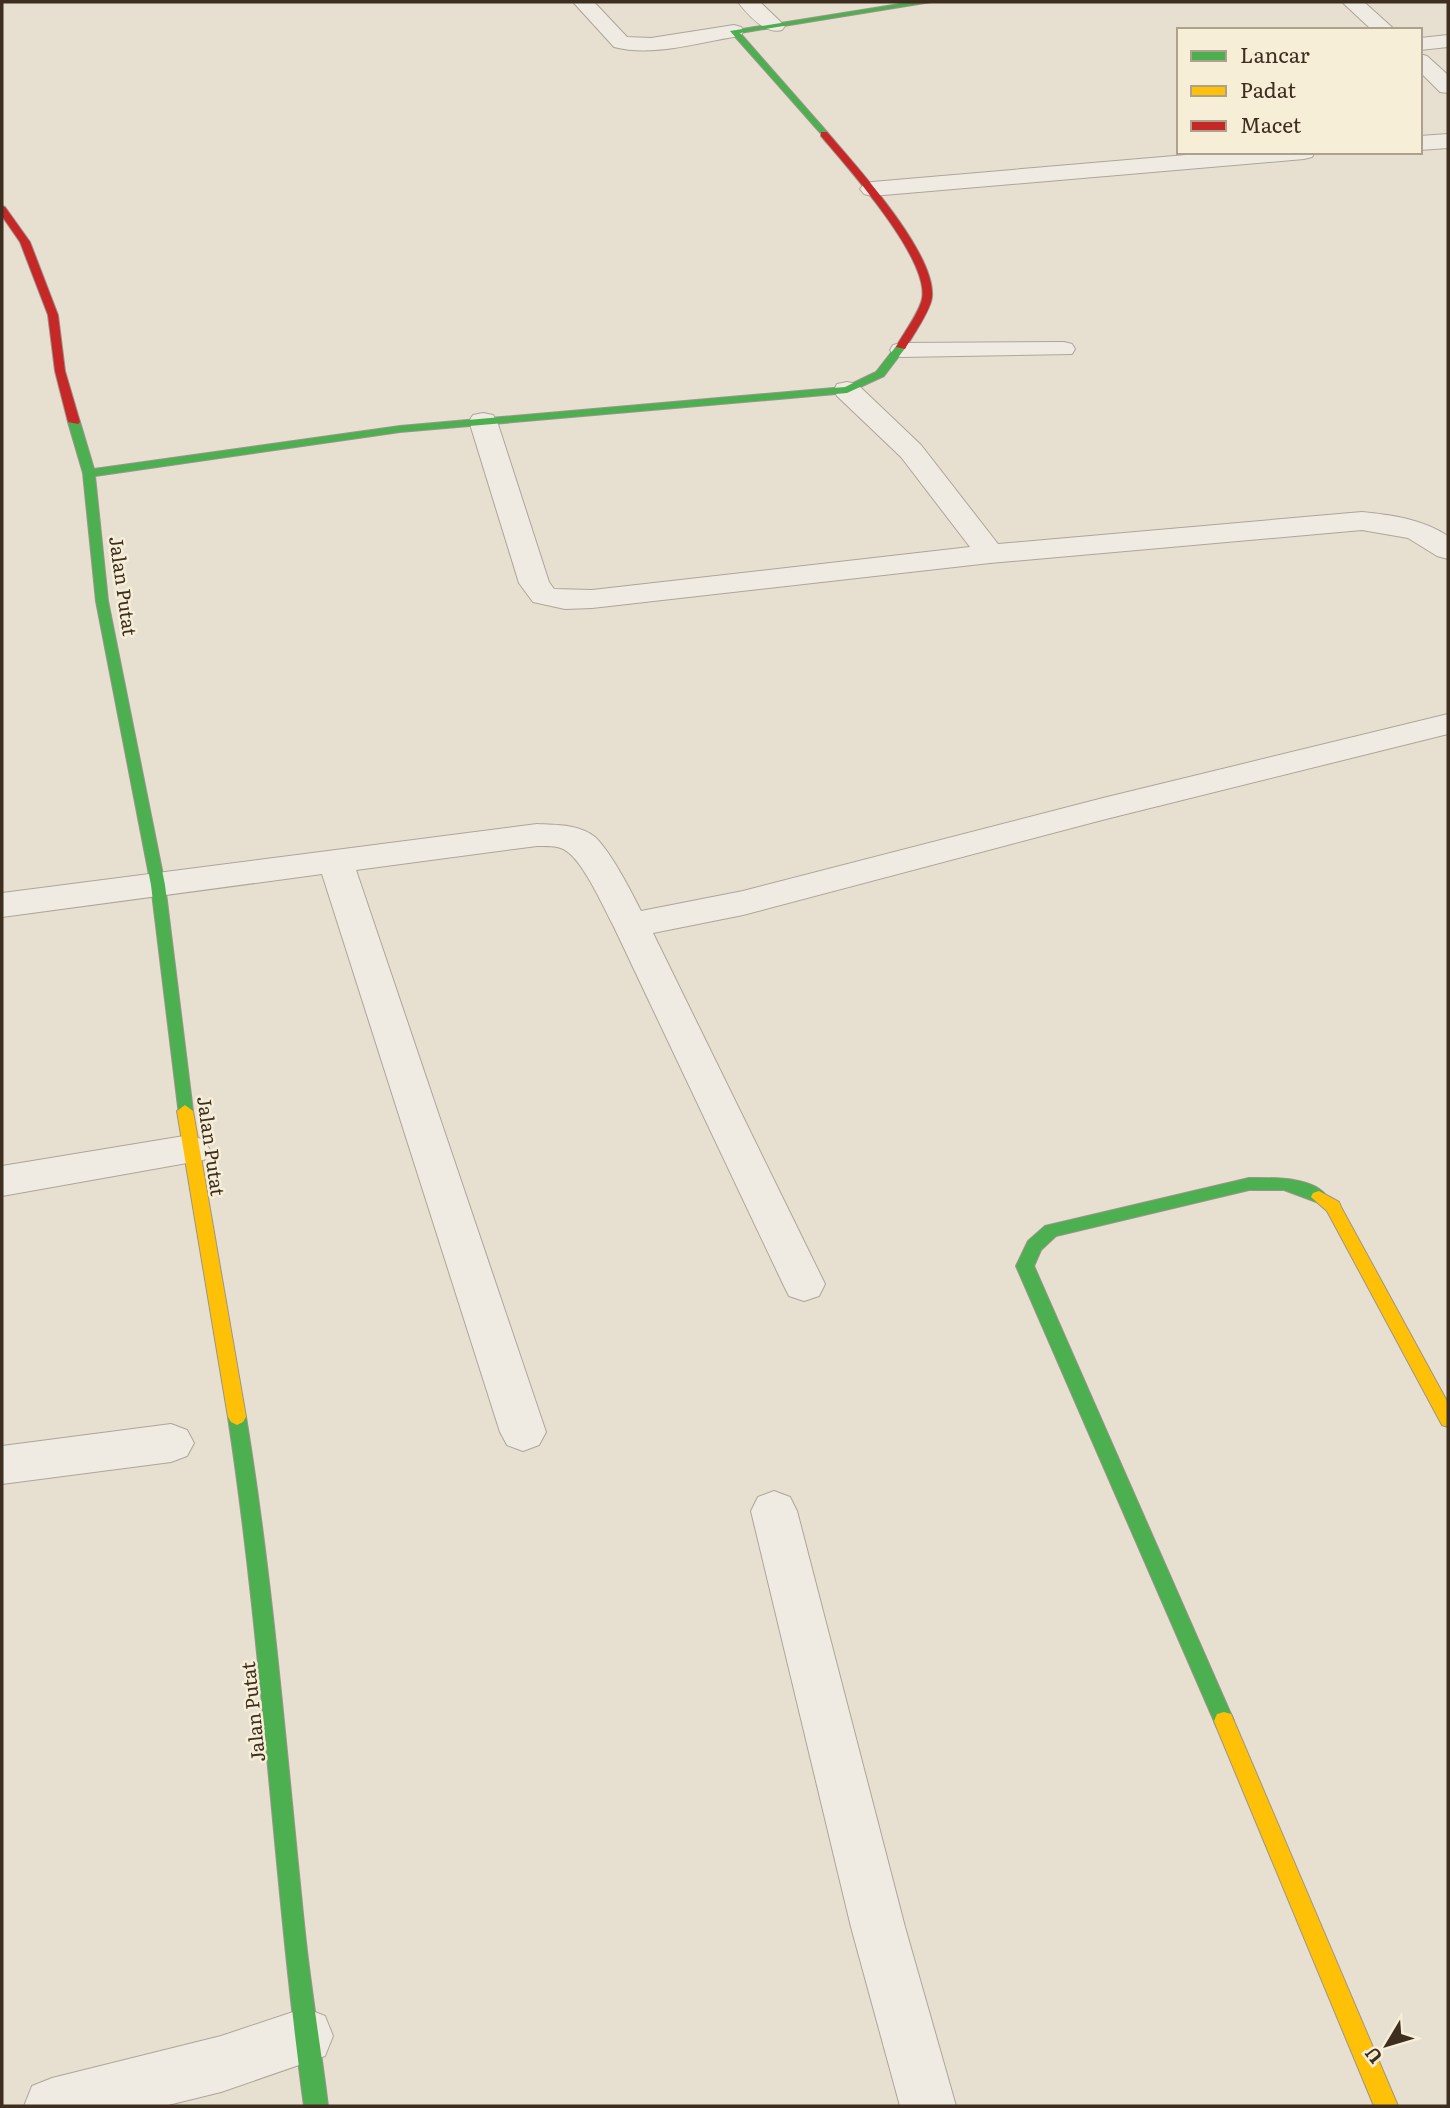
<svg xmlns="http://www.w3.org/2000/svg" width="1450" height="2108" font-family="Literata,serif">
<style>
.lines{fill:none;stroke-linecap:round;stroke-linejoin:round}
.lane-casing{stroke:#ada599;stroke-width:2}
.street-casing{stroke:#ada599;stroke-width:2}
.fast-casing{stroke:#9c958a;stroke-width:2}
.slow-casing{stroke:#9c958a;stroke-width:2}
.jam-casing{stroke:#9c958a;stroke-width:2}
.lane{fill:#efebe3;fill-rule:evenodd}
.street{fill:#efebe3;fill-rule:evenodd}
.fast{fill:#4caf50;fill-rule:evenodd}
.slow{fill:#ffc107;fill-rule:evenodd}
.jam{fill:#c62828;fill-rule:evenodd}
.labels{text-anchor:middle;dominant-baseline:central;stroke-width:5;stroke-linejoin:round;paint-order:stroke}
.street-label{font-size:19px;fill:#3d2e20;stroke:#f7eed8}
</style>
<rect width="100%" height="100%" fill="#e7e0d1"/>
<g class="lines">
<g class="lane-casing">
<path id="lane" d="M 1064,342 L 1072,344 L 1075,349 L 1072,354 L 901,357 L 893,355 L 890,350 L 893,345 L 901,343 Z"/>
</g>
<g class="street-casing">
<g id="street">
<path d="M 573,2 L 594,2 L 627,37 L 651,38 L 734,25 L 741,27 L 744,31 L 741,35 L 734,37 C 696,43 652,57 614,47 Z"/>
<path d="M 738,2 L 760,2 L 785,26 L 782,30 C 765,35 748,15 738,2 Z"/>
<path d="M 1342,2 L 1364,2 L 1395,30 L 1372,30 Z"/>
<path d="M 1448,35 L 1448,47 L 1420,50 L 1420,38 Z"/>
<path d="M 1420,54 L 1427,56 L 1448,75 L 1448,93 L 1440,92 L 1420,72 Z"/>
<path d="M 1448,134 L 1448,148 L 1420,150 L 1420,136 Z"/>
<path d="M 1221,152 L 1315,152 L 1312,157 L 1304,159 L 872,196 L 864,194 L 860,189 L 864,184 L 872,182 Z"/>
<path d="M 847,382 L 857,384 L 921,445 L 998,544 L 1362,512 C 1392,515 1422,519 1448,536 L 1448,559 L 1437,556 L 1408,538 L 1362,530 L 990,563 L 592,608 L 565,609 L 533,602 L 519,583 L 469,421 L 473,415 L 483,413 L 493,415 L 497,421 L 549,582 L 554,589 L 592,590 L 970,547 L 901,457 L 837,396 L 834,390 L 837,384 Z"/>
<path d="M 1448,714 L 1448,734 L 1106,819 L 743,915 L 653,933 L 825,1284 L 819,1296 L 804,1301 L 789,1296 L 783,1284 L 613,925 C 603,906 585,866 569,853 C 561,845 548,846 537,846 L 356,870 L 546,1432 L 539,1445 L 523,1451 L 507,1445 L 500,1432 L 322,874 L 2,917 L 2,893 L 537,824 C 556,825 579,824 595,837 C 611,852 631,891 641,911 L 743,891 L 1103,798 Z"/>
<path d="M 190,1135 L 204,1140 L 210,1150 L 204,1160 L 2,1196 L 2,1166 Z"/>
<path d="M 171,1424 L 187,1430 L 194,1443 L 187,1456 L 171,1462 L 2,1484 L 2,1446 Z"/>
<path d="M 774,1491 L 790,1497 L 797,1511 L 905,1927 L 956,2106 L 900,2106 L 851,1927 L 751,1511 L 758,1497 Z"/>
<path d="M 305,2008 L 325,2016 L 333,2036 L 325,2056 L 221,2092 L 164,2106 L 24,2106 L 32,2086 L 52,2078 L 221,2036 Z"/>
</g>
</g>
<g class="fast-casing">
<g id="fast">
<path d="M 912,2 L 931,2 L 740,33 L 827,132 L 827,136 L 824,137 L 730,31 Z"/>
<path d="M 901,344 L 906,347 L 884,376 L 847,393 L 400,432 L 95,476 L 108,601 L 165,885 L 193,1111 L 185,1117 L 179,1115 L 151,885 L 96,601 L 83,473 L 68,422 L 70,420 L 80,422 L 94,469 L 400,426 L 845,387 L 876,372 L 897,345 Z"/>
<path d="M 1249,1178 C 1271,1178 1314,1176 1327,1197 L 1325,1201 L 1319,1203 L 1284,1190 L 1249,1190 L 1056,1236 L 1041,1250 L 1034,1266 L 1234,1721 L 1231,1728 L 1224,1730 L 1217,1728 L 1214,1721 L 1016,1266 L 1028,1241 L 1045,1226 Z"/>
<path d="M 237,1409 L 243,1412 L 246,1417 C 274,1588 287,1761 305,1933 C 311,1991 321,2048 328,2106 L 304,2106 C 273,1877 263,1646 228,1417 L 231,1412 Z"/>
</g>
</g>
<g class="slow-casing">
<g id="slow">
<path d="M 185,1105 L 193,1111 L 246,1417 L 243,1422 L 237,1425 L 231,1422 L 228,1417 L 177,1111 Z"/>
<path d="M 1319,1191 L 1339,1202 L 1341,1207 L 1448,1403 L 1448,1427 L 1442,1425 L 1327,1211 L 1311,1197 L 1313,1193 Z"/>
<path d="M 1224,1712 L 1231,1714 L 1234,1721 L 1398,2106 L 1374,2106 L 1214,1721 L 1217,1714 Z"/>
</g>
</g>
<g class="jam-casing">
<g id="jam">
<path d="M 821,132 L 827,132 C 856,166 936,253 932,297 C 931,310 912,337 905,349 L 896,347 C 903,334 919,313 922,299 C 930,259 847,167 821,136 Z"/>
<path d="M 2,206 L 5,207 L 30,242 L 58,315 L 65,371 L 80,422 L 78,424 L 68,422 L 55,371 L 48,315 L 20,242 L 2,216 Z"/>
</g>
</g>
<use href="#lane" class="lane"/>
<use href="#street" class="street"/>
<use href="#fast" class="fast"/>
<use href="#slow" class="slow"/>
<use href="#jam" class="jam"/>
</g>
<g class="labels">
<g class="street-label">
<text transform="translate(124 586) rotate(82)">Jalan Putat</text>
<text transform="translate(212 1146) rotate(82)">Jalan Putat</text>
<text transform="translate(252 1712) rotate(-96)">Jalan Putat</text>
</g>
</g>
<rect width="1450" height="2108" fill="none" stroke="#3d2e20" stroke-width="7"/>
<rect x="1177" y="28" width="245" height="126" fill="#f7eed8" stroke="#ada18e" stroke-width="2"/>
<rect x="1191" y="51" width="35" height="10" fill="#4caf50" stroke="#ada18e" stroke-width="2"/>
<text x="1240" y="63" font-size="21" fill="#3d2e20">Lancar</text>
<rect x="1191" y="86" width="35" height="10" fill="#ffc107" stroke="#ada18e" stroke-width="2"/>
<text x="1240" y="98" font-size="21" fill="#3d2e20">Padat</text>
<rect x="1191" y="121" width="35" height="10" fill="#c62828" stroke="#ada18e" stroke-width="2"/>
<text x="1240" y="133" font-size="21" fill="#3d2e20">Macet</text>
<g transform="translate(1387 2045) rotate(232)" stroke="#f7eed8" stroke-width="5" paint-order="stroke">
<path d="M0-5L12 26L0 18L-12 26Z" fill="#3d2e20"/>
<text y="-10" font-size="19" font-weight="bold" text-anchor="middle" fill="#3d2e20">U</text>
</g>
</svg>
